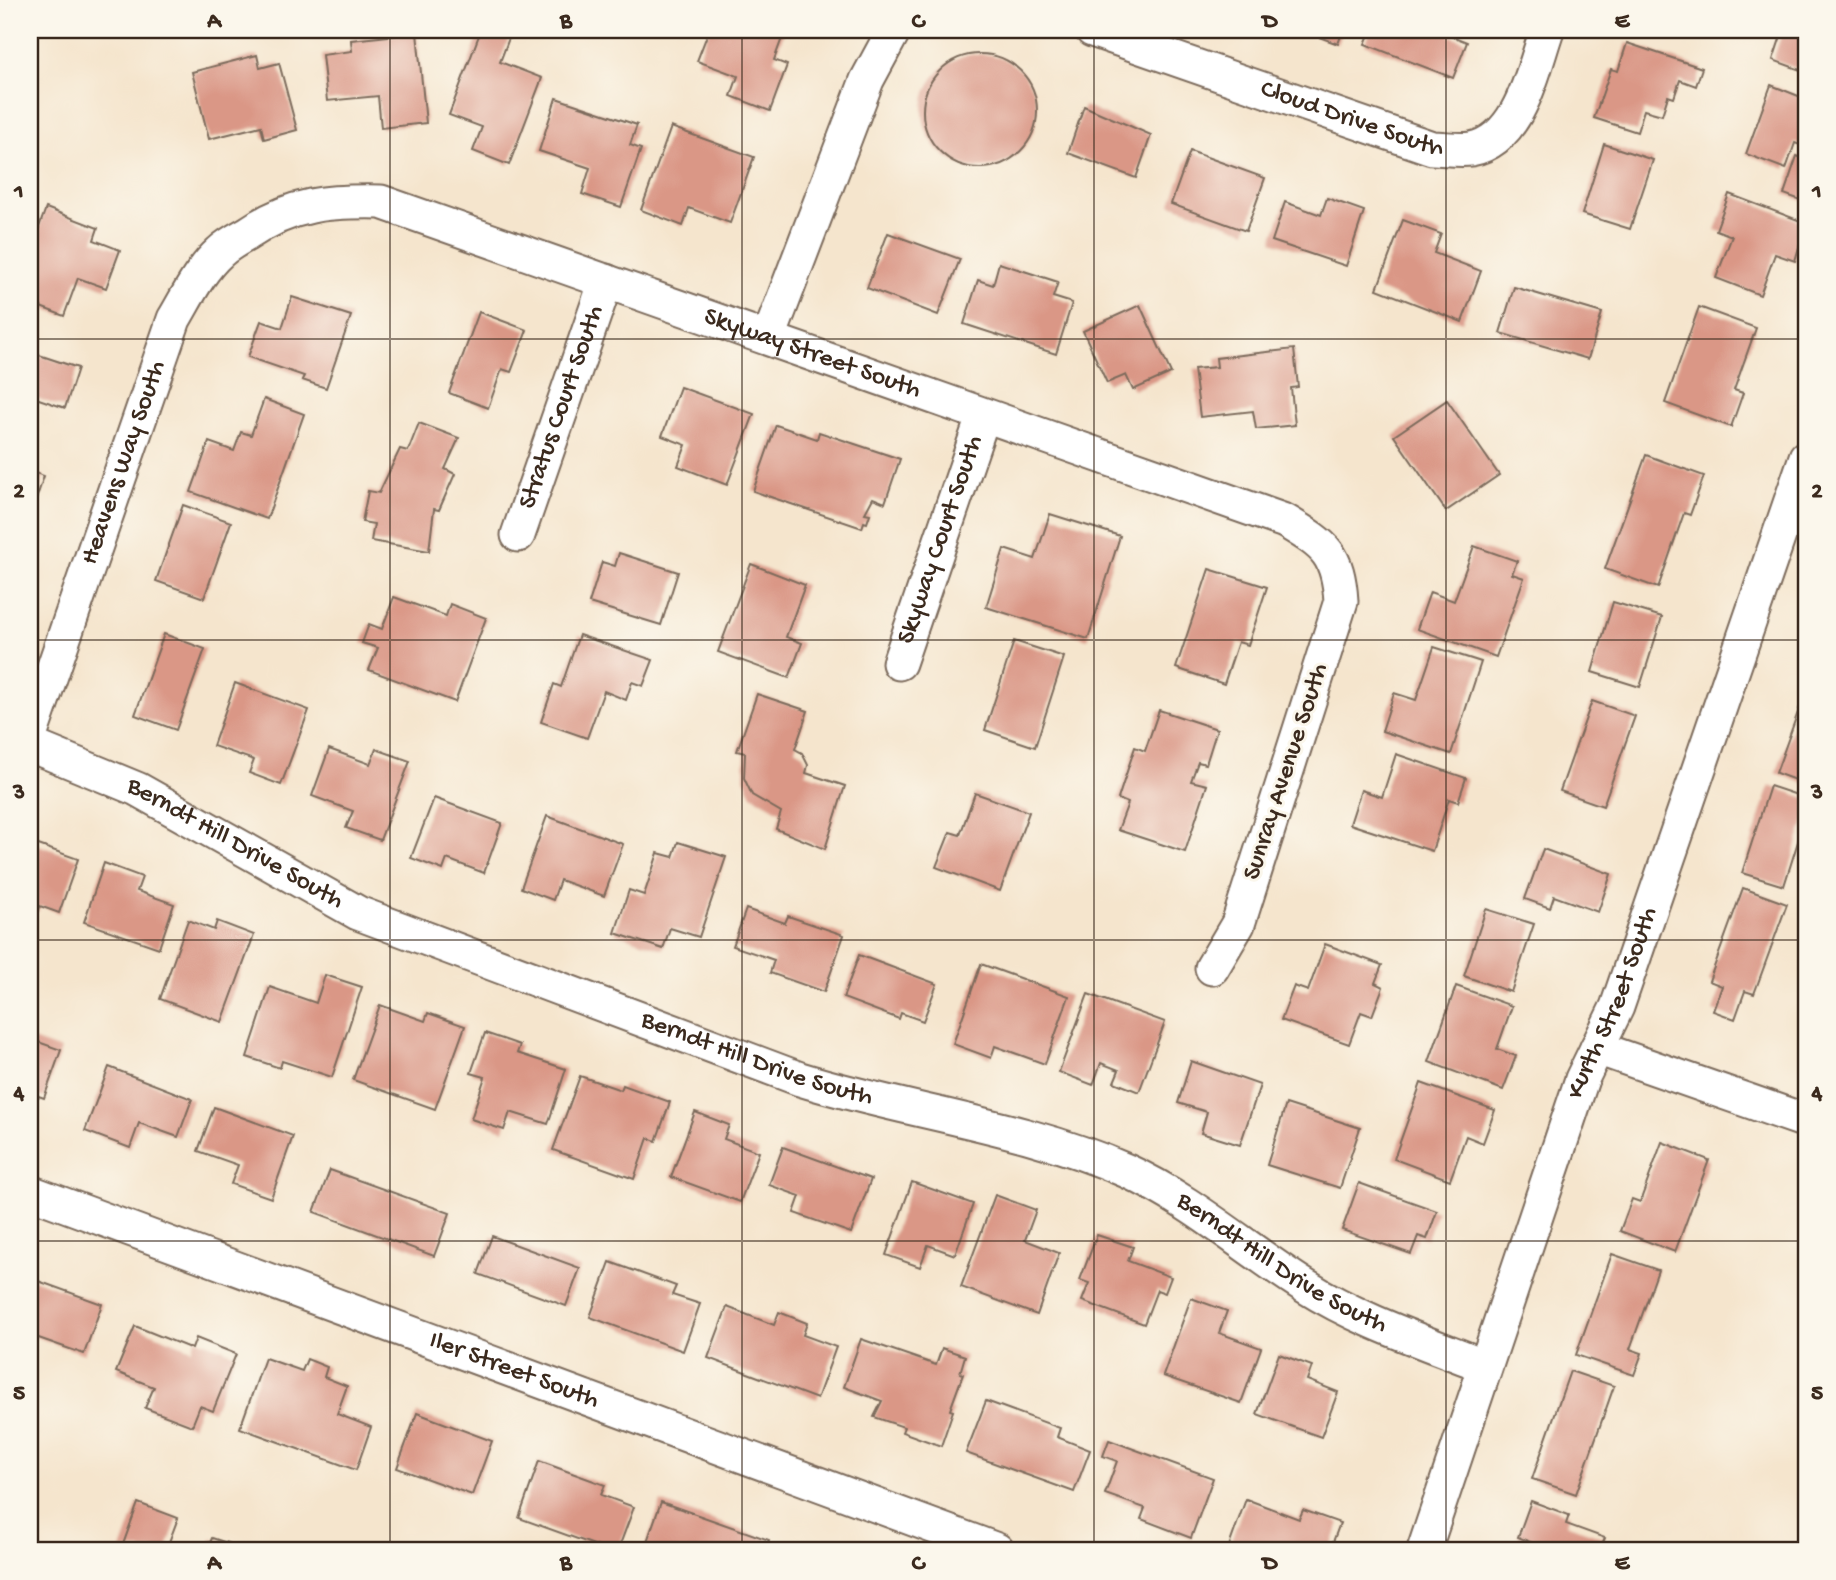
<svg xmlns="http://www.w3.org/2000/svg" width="1836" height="1580" font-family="'Gochi Hand',sans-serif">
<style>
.building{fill:#da9786}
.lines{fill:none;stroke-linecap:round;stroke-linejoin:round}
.minor-casing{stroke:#7c6b5b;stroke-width:37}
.minor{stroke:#fff;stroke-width:33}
.grid{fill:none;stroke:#3b2a1e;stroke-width:2;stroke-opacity:0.55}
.labels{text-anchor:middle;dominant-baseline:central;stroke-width:6;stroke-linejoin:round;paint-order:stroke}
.street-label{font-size:26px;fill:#3b2a1e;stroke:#fbf7ec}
.neatline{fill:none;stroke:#3b2a1e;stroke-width:2.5}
.grid-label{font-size:23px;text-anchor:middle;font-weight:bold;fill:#3b2a1e}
</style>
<rect width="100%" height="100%" fill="#fbf7ec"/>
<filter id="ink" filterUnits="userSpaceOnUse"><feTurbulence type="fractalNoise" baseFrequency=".0143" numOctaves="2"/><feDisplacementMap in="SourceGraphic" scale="14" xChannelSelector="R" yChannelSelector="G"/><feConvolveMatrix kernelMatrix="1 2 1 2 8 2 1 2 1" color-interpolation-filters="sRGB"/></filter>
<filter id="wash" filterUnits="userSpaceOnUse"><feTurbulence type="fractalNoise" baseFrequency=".00686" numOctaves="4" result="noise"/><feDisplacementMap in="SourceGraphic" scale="28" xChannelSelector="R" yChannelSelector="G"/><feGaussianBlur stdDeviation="1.57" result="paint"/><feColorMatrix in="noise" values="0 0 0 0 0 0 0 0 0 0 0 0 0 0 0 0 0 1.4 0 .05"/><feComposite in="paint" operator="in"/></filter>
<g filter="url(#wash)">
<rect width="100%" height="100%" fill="#f5e5cd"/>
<g id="blocks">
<g class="building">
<path d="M 481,30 L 512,30 L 500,62 L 542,78 L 509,165 L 473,151 L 482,127 L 449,115 Z"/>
<path d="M 709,30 L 785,30 L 774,60 L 787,65 L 770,111 L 731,96 L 738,76 L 697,61 Z"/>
<path d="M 1300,30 L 1343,30 L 1338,44 Z"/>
<path d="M 1371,30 L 1451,30 L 1449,35 L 1467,42 L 1453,78 L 1365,44 Z"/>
<path d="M 1783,30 L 1806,30 L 1806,72 L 1773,60 Z"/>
<path d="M 417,33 L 426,123 L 381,128 L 378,96 L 327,101 L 322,55 L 352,51 L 351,40 Z"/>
<path d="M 1627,43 L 1702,68 L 1696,86 L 1680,80 L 1674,98 L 1668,96 L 1662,115 L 1644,110 L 1637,132 L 1594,118 L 1611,69 L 1618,71 Z"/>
<circle cx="980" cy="111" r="57"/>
<path d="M 257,55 L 260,68 L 279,63 L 297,130 L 264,139 L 261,126 L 209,139 L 192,72 Z"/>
<path d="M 1771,85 L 1806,99 L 1806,147 L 1795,143 L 1786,169 L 1746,154 Z"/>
<path d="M 556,98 L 637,125 L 630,145 L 641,149 L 621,207 L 582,194 L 590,168 L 539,151 Z"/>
<path d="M 1084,106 L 1151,135 L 1136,178 L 1068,153 Z"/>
<path d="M 671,127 L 754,157 L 730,223 L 689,208 L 683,226 L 641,210 Z"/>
<path d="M 1604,144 L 1653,160 L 1630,229 L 1582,214 Z"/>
<path d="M 1190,151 L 1265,178 L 1246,231 L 1171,204 Z"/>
<path d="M 1797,156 L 1806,160 L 1806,202 L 1784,194 Z"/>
<path d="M 1729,194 L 1806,223 L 1795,261 L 1775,254 L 1760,295 L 1716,278 L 1732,236 L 1716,230 Z"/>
<path d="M 1327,198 L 1364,211 L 1346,266 L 1272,241 L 1285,202 L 1321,215 Z"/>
<path d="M 46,208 L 98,228 L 94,240 L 120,250 L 106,288 L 78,278 L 64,316 L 30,303 L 30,252 Z"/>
<path d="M 1403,220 L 1441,234 L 1434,253 L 1481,271 L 1462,322 L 1377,289 Z"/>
<path d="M 888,233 L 960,259 L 938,315 L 867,288 Z"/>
<path d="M 999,263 L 1058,282 L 1053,297 L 1072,303 L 1056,354 L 964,324 L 978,280 L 993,285 Z"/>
<path d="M 1514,287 L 1602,313 L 1588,359 L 1500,333 Z"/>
<path d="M 292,297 L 351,316 L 326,388 L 302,380 L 304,376 L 248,357 L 261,321 L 282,328 Z"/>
<path d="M 1140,305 L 1171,373 L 1133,390 L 1126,375 L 1107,383 L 1083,331 Z"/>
<path d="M 1699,307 L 1756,328 L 1734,390 L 1743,393 L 1731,427 L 1665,403 Z"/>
<path d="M 479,312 L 527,330 L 511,372 L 502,369 L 488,408 L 449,393 Z"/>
<path d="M 1294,349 L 1298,387 L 1291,388 L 1295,425 L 1256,429 L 1253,411 L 1200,417 L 1194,369 L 1217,367 L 1216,358 Z"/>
<path d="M 30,352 L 78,368 L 65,408 L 30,396 Z"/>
<path d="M 680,387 L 754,414 L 727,485 L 678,466 L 686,445 L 662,436 Z"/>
<path d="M 264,399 L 304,414 L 267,519 L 191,492 L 209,442 L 234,451 L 241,432 L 251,435 Z"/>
<path d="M 1447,400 L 1499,475 L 1446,511 L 1394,436 Z"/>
<path d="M 419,423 L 459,438 L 445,469 L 455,474 L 439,510 L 434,509 L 429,551 L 371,541 L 374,524 L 362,522 L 368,491 L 379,493 L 400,449 L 408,451 Z"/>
<path d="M 776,425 L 817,439 L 819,432 L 900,459 L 885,503 L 873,498 L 865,513 L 870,514 L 867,523 L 864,522 L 862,528 L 753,491 Z"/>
<path d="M 1646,455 L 1704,476 L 1690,515 L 1684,513 L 1658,588 L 1605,569 Z"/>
<path d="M 30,471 L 44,476 L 30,517 Z"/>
<path d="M 183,505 L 231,522 L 204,598 L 156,581 Z"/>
<path d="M 1050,514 L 1120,536 L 1088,639 L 986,607 L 1004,549 L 1035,559 Z"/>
<path d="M 1474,546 L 1517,561 L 1512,574 L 1524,578 L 1496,657 L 1417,629 L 1430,592 L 1454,601 Z"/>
<path d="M 619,553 L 678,572 L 661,625 L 589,603 L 602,562 L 615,566 Z"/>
<path d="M 751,564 L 805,585 L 786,637 L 802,643 L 789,678 L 718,652 Z"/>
<path d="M 1209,569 L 1267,587 L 1248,645 L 1238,642 L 1224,684 L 1176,668 Z"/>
<path d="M 394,597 L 446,616 L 450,604 L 486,618 L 455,702 L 369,670 L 378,648 L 362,643 L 369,624 L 382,629 Z"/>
<path d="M 1613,602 L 1662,617 L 1640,687 L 1592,672 Z"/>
<path d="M 164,634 L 205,649 L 176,730 L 135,715 Z"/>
<path d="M 579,635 L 653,660 L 643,686 L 632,682 L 626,700 L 604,691 L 587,738 L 541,722 L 554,684 L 561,687 Z"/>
<path d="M 1014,641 L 1064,657 L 1035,747 L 985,730 Z"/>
<path d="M 1434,647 L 1481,662 L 1451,754 L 1382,731 L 1394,693 L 1416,700 Z"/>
<path d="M 235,683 L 309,710 L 281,785 L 249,773 L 254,760 L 213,746 Z"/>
<path d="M 1806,690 L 1806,784 L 1776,773 Z"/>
<path d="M 757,694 L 808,711 L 795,749 L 802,753 L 808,765 L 806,773 L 845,786 L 825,849 L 776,829 L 781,812 L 752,795 L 744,778 L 745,753 L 737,751 Z"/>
<path d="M 1592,701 L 1635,716 L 1603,806 L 1560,791 Z"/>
<path d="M 1159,710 L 1217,729 L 1206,764 L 1198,762 L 1191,781 L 1207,785 L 1185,852 L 1118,830 L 1128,803 L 1118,799 L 1135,747 L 1145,751 Z"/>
<path d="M 329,749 L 370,764 L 376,749 L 410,761 L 380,840 L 346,828 L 353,811 L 312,796 Z"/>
<path d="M 1396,754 L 1466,778 L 1458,802 L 1449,799 L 1432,851 L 1350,824 L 1361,790 L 1382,797 Z"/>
<path d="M 1770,786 L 1806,798 L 1806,816 L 1784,886 L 1742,873 Z"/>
<path d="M 975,793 L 1029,812 L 1000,891 L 936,867 L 950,832 L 960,835 Z"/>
<path d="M 434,798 L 502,823 L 484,873 L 447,859 L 443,870 L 411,858 Z"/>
<path d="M 547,816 L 623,844 L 604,896 L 560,880 L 553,900 L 521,888 Z"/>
<path d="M 30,842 L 78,859 L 59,913 L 40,906 L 38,912 L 30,909 Z"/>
<path d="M 678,842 L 726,857 L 699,937 L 670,928 L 663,949 L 615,933 L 629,890 L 644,895 L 658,853 L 673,857 Z"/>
<path d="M 1543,849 L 1611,874 L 1598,912 L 1554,896 L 1550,908 L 1525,899 Z"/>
<path d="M 104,863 L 142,877 L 137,891 L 174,904 L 159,948 L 84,922 Z"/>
<path d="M 1743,888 L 1787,904 L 1754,994 L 1745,991 L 1735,1019 L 1713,1011 L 1722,986 L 1709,981 Z"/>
<path d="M 746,909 L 785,923 L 788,916 L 844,935 L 824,992 L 770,973 L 774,960 L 733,946 Z"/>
<path d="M 1486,909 L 1534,924 L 1511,992 L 1464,976 Z"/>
<path d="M 188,920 L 214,930 L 217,921 L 254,935 L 222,1022 L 160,999 Z"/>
<path d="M 1325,944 L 1382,965 L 1375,983 L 1383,987 L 1372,1016 L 1361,1012 L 1349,1044 L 1281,1020 L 1294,986 L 1308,991 Z"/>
<path d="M 859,955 L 937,984 L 923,1021 L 901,1013 L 899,1019 L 843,998 Z"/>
<path d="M 981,964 L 1069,996 L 1045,1064 L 995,1046 L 991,1058 L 953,1044 Z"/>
<path d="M 325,975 L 362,987 L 332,1077 L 282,1061 L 280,1068 L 247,1057 L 270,987 L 316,1003 Z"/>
<path d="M 1456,986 L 1512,1006 L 1497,1049 L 1516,1056 L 1503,1090 L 1429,1062 Z"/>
<path d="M 1088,994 L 1165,1022 L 1139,1092 L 1114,1082 L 1119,1070 L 1101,1063 L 1093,1085 L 1059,1072 Z"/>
<path d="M 380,1005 L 425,1021 L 428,1013 L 465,1026 L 435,1109 L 353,1080 Z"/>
<path d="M 485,1033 L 520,1045 L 517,1053 L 566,1069 L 548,1124 L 510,1112 L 504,1130 L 471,1119 L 485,1077 L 471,1073 Z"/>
<path d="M 30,1039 L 61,1050 L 44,1098 L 30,1093 Z"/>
<path d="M 1191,1061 L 1260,1085 L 1240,1145 L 1201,1133 L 1207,1112 L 1178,1103 Z"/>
<path d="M 109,1067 L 192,1099 L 178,1137 L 139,1123 L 130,1148 L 85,1131 Z"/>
<path d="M 580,1076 L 621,1090 L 623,1085 L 670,1102 L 656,1141 L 648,1138 L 634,1179 L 553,1150 Z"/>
<path d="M 1421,1083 L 1495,1110 L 1483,1143 L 1466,1136 L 1450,1180 L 1394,1159 Z"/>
<path d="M 1286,1104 L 1360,1128 L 1340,1188 L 1267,1165 Z"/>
<path d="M 214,1107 L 293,1136 L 271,1198 L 231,1184 L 238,1165 L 198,1151 Z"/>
<path d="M 695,1112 L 729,1125 L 724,1139 L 759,1152 L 740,1202 L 671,1177 Z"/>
<path d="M 1662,1142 L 1709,1160 L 1675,1252 L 1620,1231 L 1632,1199 L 1640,1202 Z"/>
<path d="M 783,1147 L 871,1179 L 851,1233 L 794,1213 L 800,1196 L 769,1185 Z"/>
<path d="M 330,1170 L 450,1213 L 434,1256 L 314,1212 Z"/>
<path d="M 912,1182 L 973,1204 L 955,1255 L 928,1245 L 920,1267 L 886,1255 Z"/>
<path d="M 1359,1183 L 1437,1211 L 1427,1239 L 1418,1236 L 1411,1254 L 1342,1230 Z"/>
<path d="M 995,1195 L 1036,1210 L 1025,1240 L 1059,1253 L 1037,1315 L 961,1287 Z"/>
<path d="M 1097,1235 L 1133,1247 L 1128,1261 L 1171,1277 L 1165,1293 L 1157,1290 L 1144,1324 L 1082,1301 L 1089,1283 L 1080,1280 Z"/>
<path d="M 492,1236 L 580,1268 L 566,1306 L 478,1274 Z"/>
<path d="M 1612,1254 L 1658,1270 L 1630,1349 L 1642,1353 L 1634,1375 L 1576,1355 Z"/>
<path d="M 610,1262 L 676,1286 L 672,1295 L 700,1304 L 683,1351 L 590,1317 Z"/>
<path d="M 30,1278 L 102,1304 L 84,1354 L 30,1335 Z"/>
<path d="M 1191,1298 L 1227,1311 L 1219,1333 L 1261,1348 L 1241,1403 L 1163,1376 Z"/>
<path d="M 727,1307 L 774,1325 L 779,1312 L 807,1323 L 803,1335 L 836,1347 L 817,1399 L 708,1358 Z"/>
<path d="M 135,1326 L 192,1349 L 196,1338 L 236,1354 L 213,1411 L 200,1406 L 192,1426 L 145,1408 L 154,1387 L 116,1372 Z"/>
<path d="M 861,1339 L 936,1365 L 942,1348 L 965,1356 L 960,1373 L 963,1374 L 950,1410 L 953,1411 L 941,1446 L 902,1432 L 904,1427 L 874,1417 L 882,1401 L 844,1387 Z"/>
<path d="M 1279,1354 L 1312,1366 L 1307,1380 L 1338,1392 L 1321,1437 L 1257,1414 Z"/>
<path d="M 265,1358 L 302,1371 L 307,1359 L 327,1367 L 324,1377 L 347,1386 L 337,1414 L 371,1427 L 356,1470 L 240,1428 Z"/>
<path d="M 1570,1371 L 1614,1386 L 1576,1494 L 1532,1479 Z"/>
<path d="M 986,1401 L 1060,1428 L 1057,1437 L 1090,1450 L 1074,1492 L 966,1453 Z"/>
<path d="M 417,1413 L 492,1441 L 472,1495 L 397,1468 Z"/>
<path d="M 1109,1440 L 1213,1478 L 1191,1538 L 1141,1519 L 1145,1508 L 1105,1494 L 1117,1461 L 1103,1456 Z"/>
<path d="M 539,1461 L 605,1485 L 601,1495 L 634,1507 L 618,1550 L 608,1550 L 519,1518 Z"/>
<path d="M 1246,1499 L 1299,1519 L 1303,1510 L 1340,1523 L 1330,1550 L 1228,1549 Z"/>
<path d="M 1531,1501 L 1569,1515 L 1566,1524 L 1605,1538 L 1600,1550 L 1549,1550 L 1518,1537 Z"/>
<path d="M 661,1502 L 769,1540 L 765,1550 L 644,1550 Z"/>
<path d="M 138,1503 L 178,1518 L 166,1550 L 121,1550 Z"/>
<path d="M 212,1538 L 230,1544 L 228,1550 L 207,1550 Z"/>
</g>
</g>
</g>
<g filter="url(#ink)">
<use href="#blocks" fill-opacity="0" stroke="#7c6b5b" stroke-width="2"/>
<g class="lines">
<g class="minor-casing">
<g id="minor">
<path id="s1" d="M 1092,30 L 1432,148 C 1444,148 1459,151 1471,149 C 1520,140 1533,70 1547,30"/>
<path d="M 769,337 L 867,80 L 894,30"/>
<path id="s2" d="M 518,535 L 606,281"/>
<path id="s3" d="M 899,663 L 983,417"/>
<path id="s4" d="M 30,736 L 174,319 C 187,297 200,270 220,252 C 227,245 238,239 247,234 C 292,203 328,201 381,202 L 1285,521 C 1324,545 1338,552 1341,601 L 1238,924 L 1212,968"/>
<path id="s5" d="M 30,745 L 137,789 L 358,913 L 800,1079 C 907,1112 1023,1125 1127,1171 C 1191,1200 1246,1249 1305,1286 C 1360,1321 1425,1342 1485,1366"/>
<path d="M 1597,1048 L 1806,1121"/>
<path id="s6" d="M 30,1192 L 997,1550"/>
<path id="s7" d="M 1424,1550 L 1582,1079 L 1617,1007 L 1806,457"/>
</g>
</g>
<use href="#minor" class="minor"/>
</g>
</g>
<path class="grid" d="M 390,30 L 390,1550M 742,30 L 742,1550M 1094,30 L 1094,1550M 1446,30 L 1446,1550M 30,339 L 1806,339M 30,640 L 1806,640M 30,940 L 1806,940M 30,1241 L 1806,1241"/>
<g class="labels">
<g class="street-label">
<text stroke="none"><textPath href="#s1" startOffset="275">Cloud Drive South</textPath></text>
<text stroke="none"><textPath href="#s4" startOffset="1153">Skyway Street South</textPath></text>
<text stroke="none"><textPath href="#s2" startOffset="135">Stratus Court South</textPath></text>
<text stroke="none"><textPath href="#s4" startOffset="289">Heavens Way South</textPath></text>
<text stroke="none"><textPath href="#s3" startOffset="130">Skyway Court South</textPath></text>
<text transform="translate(1287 772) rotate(-72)">Sunray Avenue South</text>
<text stroke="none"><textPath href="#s5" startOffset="228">Berndt Hill Drive South</textPath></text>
<text stroke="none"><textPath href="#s7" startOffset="579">Kurth Street South</textPath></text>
<text stroke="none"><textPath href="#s5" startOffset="794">Berndt Hill Drive South</textPath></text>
<text stroke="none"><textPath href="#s5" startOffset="1362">Berndt Hill Drive South</textPath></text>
<text stroke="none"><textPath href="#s6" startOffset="516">Iler Street South</textPath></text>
</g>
</g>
<rect width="1836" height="1580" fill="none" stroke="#fbf7ec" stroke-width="77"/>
<rect x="38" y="38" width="1760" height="1504" class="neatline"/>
<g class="grid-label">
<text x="214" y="27">A</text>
<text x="566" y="27">B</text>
<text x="918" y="27">C</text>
<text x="1270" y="27">D</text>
<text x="1622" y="27">E</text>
<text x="19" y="197">1</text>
<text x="1817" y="197">1</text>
<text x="19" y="497">2</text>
<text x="1817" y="497">2</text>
<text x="19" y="798">3</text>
<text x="1817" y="798">3</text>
<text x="19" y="1099">4</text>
<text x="1817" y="1099">4</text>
<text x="19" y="1399">5</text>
<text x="1817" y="1399">5</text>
<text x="214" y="1569">A</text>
<text x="566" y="1569">B</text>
<text x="918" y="1569">C</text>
<text x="1270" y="1569">D</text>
<text x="1622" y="1569">E</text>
</g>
</svg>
